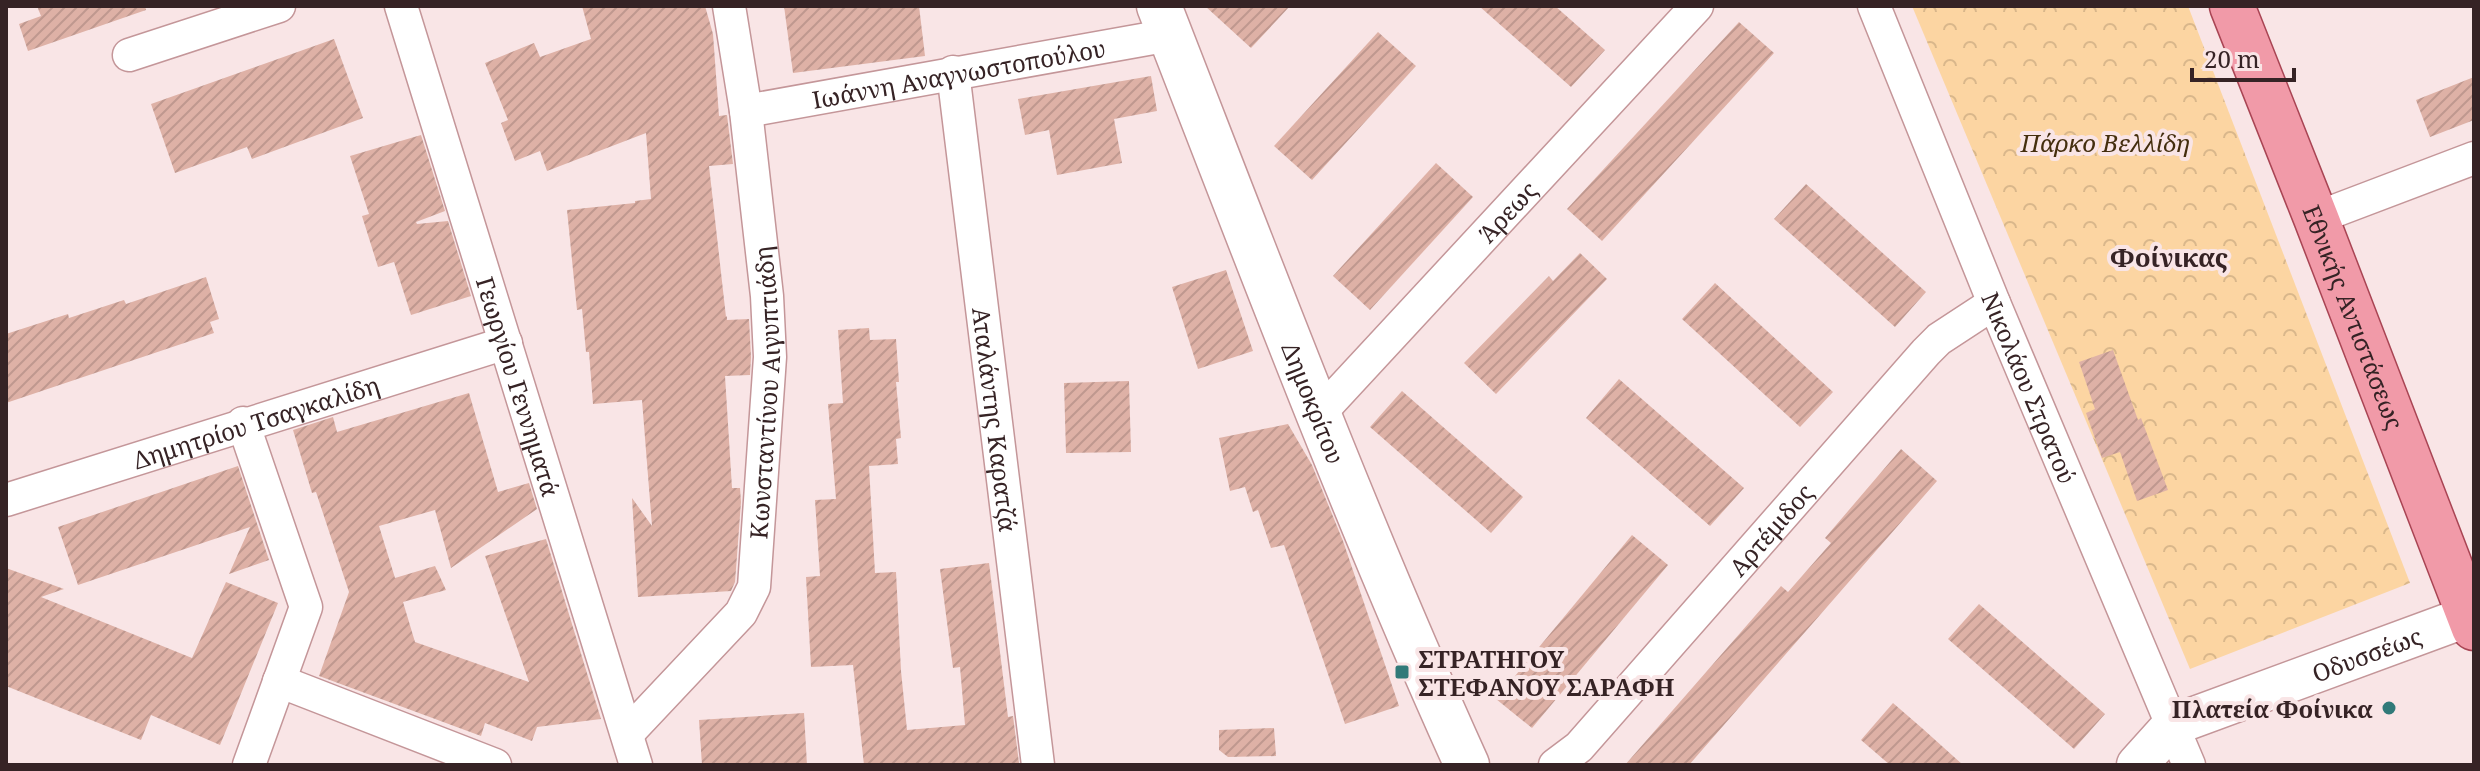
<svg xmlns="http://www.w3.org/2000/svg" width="2480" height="771" font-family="'Noto Serif',serif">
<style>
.park{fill:url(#park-crowns)}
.building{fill:url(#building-hatch)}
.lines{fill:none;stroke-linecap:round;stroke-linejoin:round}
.minor-casing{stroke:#c49699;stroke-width:35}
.tertiary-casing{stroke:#c49699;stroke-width:43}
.secondary-casing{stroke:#c49699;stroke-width:47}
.primary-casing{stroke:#a94554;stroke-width:47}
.minor{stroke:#fff;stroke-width:32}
.tertiary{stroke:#fff;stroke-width:40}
.secondary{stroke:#fff;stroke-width:44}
.primary{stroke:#f19aa8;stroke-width:44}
.poi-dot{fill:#317a79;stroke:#f9e5e6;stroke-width:3}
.labels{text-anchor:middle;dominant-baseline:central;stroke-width:8;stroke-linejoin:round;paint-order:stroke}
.street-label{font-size:24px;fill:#362325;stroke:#f9e5e6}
.park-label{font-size:24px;font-style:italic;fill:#442e0e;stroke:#f9e5e6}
.poi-label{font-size:24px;font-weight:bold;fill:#362325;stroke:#f9e5e6;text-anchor:start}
.neighbourhood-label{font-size:26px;font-weight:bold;fill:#362325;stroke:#f9e5e6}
</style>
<defs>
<pattern id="park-crowns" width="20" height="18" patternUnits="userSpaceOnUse" patternTransform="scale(2)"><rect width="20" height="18" fill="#fcd5a2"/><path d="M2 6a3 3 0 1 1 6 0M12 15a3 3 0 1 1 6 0" fill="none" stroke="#d9b78b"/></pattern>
<pattern id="building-hatch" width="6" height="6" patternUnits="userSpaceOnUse" patternTransform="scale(2)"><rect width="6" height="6" fill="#deb1a6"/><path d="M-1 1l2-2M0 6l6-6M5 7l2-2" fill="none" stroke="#bf988f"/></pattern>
</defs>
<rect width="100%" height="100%" fill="#f9e5e6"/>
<path class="park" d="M 1912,6 L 2188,6 L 2410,583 L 2190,669 Z"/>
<g class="building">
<path d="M 37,6 L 145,6 L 146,10 L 28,51 L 19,24 L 41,16 Z"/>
<path d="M 582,6 L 705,6 L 713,34 L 719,116 L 727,115 L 733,164 L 709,166 L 726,317 L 727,316 L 727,320 L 749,319 L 751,357 L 750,375 L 725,376 L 732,488 L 740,488 L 741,502 L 735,582 L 731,591 L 638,597 L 632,498 L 652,526 L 642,400 L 593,404 L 589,352 L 586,352 L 582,309 L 577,310 L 567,210 L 635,203 L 635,201 L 651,199 L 646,133 L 547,171 L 540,151 L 515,161 L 501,123 L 508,120 L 485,63 L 534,43 L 540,57 L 591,39 Z"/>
<path d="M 784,6 L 919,6 L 925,56 L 793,73 Z"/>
<path d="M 1205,6 L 1290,6 L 1251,48 Z"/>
<path d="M 1479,6 L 1555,6 L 1605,50 L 1571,87 Z"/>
<path d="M 1739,22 L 1774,53 L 1602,241 L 1567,209 Z"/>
<path d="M 1378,32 L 1416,66 L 1312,180 L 1274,146 Z"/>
<path d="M 334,39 L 363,118 L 252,159 L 247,147 L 175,173 L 151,104 Z"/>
<path d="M 1151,76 L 1157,111 L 1114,119 L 1122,163 L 1057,175 L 1049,130 L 1025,135 L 1018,99 Z"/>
<path d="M 2474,77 L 2474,120 L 2430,137 L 2416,100 Z"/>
<path d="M 421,135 L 445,211 L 416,222 L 417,224 L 448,221 L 471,296 L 411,315 L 394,262 L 378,267 L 362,216 L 369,214 L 350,156 Z"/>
<path d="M 1436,163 L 1473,197 L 1370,310 L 1333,276 Z"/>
<path d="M 1806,184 L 1926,292 L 1895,327 L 1774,219 Z"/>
<path d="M 1580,253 L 1607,279 L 1496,394 L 1464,363 L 1549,276 L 1553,281 Z"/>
<path d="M 1226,270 L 1253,351 L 1198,369 L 1172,287 Z"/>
<path d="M 206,277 L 219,319 L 210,322 L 214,333 L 6,403 L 6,334 L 68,314 L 69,318 L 124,300 L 126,304 Z"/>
<path d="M 1715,283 L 1833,392 L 1800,427 L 1682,319 Z"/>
<path d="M 869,328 L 870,340 L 896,339 L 899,382 L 896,382 L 901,438 L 896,439 L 898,464 L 869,466 L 875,573 L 896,572 L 901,671 L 907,730 L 965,725 L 960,667 L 953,668 L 940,569 L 989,563 L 1008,717 L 1013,716 L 1019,763 L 864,765 L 853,665 L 811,667 L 806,577 L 820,576 L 815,500 L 836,499 L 828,404 L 843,403 L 838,330 Z"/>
<path d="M 2113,350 L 2138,420 L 2141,418 L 2168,490 L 2137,501 L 2120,452 L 2102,458 L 2086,413 L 2095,409 L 2079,362 Z"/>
<path d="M 1619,379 L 1744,488 L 1710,526 L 1586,418 Z"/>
<path d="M 1129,381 L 1131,452 L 1066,453 L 1064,383 Z"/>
<path d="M 1402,391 L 1523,497 L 1491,533 L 1370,427 Z"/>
<path d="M 469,393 L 498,492 L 529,483 L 537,509 L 451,568 L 435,510 L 379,526 L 395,578 L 435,566 L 446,590 L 403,602 L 415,642 L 529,682 L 485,556 L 546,539 L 601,719 L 537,727 L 532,741 L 485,723 L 481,736 L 319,676 L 349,592 L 316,492 L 312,493 L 293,430 L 333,417 L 337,432 Z"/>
<path d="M 1288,424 L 1312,465 L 1343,541 L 1399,706 L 1345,724 L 1284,545 L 1271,548 L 1258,510 L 1253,512 L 1245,487 L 1230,491 L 1219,438 Z"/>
<path d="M 1901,449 L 1937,481 L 1689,765 L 1625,765 L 1781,586 L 1788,592 L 1831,543 L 1825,538 Z"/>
<path d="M 238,466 L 269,560 L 229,574 L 250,527 L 78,585 L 58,527 Z"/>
<path d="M 1632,535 L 1668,565 L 1532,728 L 1496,699 Z"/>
<path d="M 6,568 L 64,589 L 41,597 L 192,658 L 226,582 L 278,603 L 220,745 L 151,715 L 141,740 L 6,686 Z"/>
<path d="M 1979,604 L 2105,714 L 2074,749 L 1948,639 Z"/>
<path d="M 1893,703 L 1923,729 L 1963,765 L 1890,765 L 1861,740 Z"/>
<path d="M 804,713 L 807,765 L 702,765 L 699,720 Z"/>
<path d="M 1274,728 L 1276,756 L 1228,757 L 1219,750 L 1219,730 Z"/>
</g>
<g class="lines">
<g class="minor-casing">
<g id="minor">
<path id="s1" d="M 401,6 L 636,765"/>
<path id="s2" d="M 1874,6 L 1994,303 L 2189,765"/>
<path d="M 129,55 L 279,6"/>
<path id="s3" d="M 953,72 L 1038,765"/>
<path id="s4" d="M 746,111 L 1170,35"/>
<path d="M 2316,218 L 2474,158"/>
<path id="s5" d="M 1318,415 L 1697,6"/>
<path d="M 243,423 L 306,607 L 249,765"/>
<path id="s6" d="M 6,500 L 506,343"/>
<path d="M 279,681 L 495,765"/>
<path id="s7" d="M 627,734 L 741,613 L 754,587 L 770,357 L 767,296 L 746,111 L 729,6"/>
<path id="s8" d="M 1555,765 L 1579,747 L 1926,352 L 1939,339 L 1994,303"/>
</g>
</g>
<g class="tertiary-casing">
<g id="tertiary">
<path id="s9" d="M 2137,765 L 2173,725 L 2469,616"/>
</g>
</g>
<g class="secondary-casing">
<g id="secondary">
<path id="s10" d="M 1159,6 C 1258,260 1354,516 1467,765"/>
</g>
</g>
<g class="primary-casing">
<g id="primary">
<path id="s11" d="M 2232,6 L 2316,218 L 2474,628"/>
</g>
</g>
<use href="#minor" class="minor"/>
<use href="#tertiary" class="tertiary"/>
<use href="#secondary" class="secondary"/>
<use href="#primary" class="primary"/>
</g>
<g class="poi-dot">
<rect x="1394" y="664" width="16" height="16" rx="4"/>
<circle cx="2389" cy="708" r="8"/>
</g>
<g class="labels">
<g class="street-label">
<text stroke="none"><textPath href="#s4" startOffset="216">Ιωάννη Αναγνωστοπούλου</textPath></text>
<text stroke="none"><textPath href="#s5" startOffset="278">Άρεως</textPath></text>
<text stroke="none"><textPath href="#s11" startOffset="334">Εθνικής Αντιστάσεως</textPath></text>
<text stroke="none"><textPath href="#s1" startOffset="398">Γεωργίου Γεννηματά</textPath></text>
<text stroke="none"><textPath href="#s2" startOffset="412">Νικολάου Στρατού</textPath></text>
<text stroke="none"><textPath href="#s7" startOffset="390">Κωνσταντίνου Αιγυπτιάδη</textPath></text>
<text stroke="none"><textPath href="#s10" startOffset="426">Δημοκρίτου</textPath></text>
<text stroke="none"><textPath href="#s3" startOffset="350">Αταλάντης Καρατζά</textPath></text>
<text stroke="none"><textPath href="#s6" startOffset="262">Δημητρίου Τσαγκαλίδη</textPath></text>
<text stroke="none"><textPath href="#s8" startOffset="320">Αρτέμιδος</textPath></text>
<text stroke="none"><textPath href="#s9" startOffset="260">Οδυσσέως</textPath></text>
</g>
<g class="park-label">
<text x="2105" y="142">Πάρκο Βελλίδη</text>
</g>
<g class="poi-label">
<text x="1418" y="658">ΣΤΡΑΤΗΓΟΥ<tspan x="1418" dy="28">ΣΤΕΦΑΝΟΥ ΣΑΡΑΦΗ</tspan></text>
<text x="2373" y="708" text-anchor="end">Πλατεία Φοίνικα</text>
</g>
<g class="neighbourhood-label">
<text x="2169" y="257">Φοίνικας</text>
</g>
</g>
<rect width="2480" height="771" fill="none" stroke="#362325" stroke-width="16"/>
<path d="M2192 68v12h102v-12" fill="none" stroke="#362325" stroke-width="4"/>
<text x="2204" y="68" font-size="24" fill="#362325" stroke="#f9e5e6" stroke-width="6" paint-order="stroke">20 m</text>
</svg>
